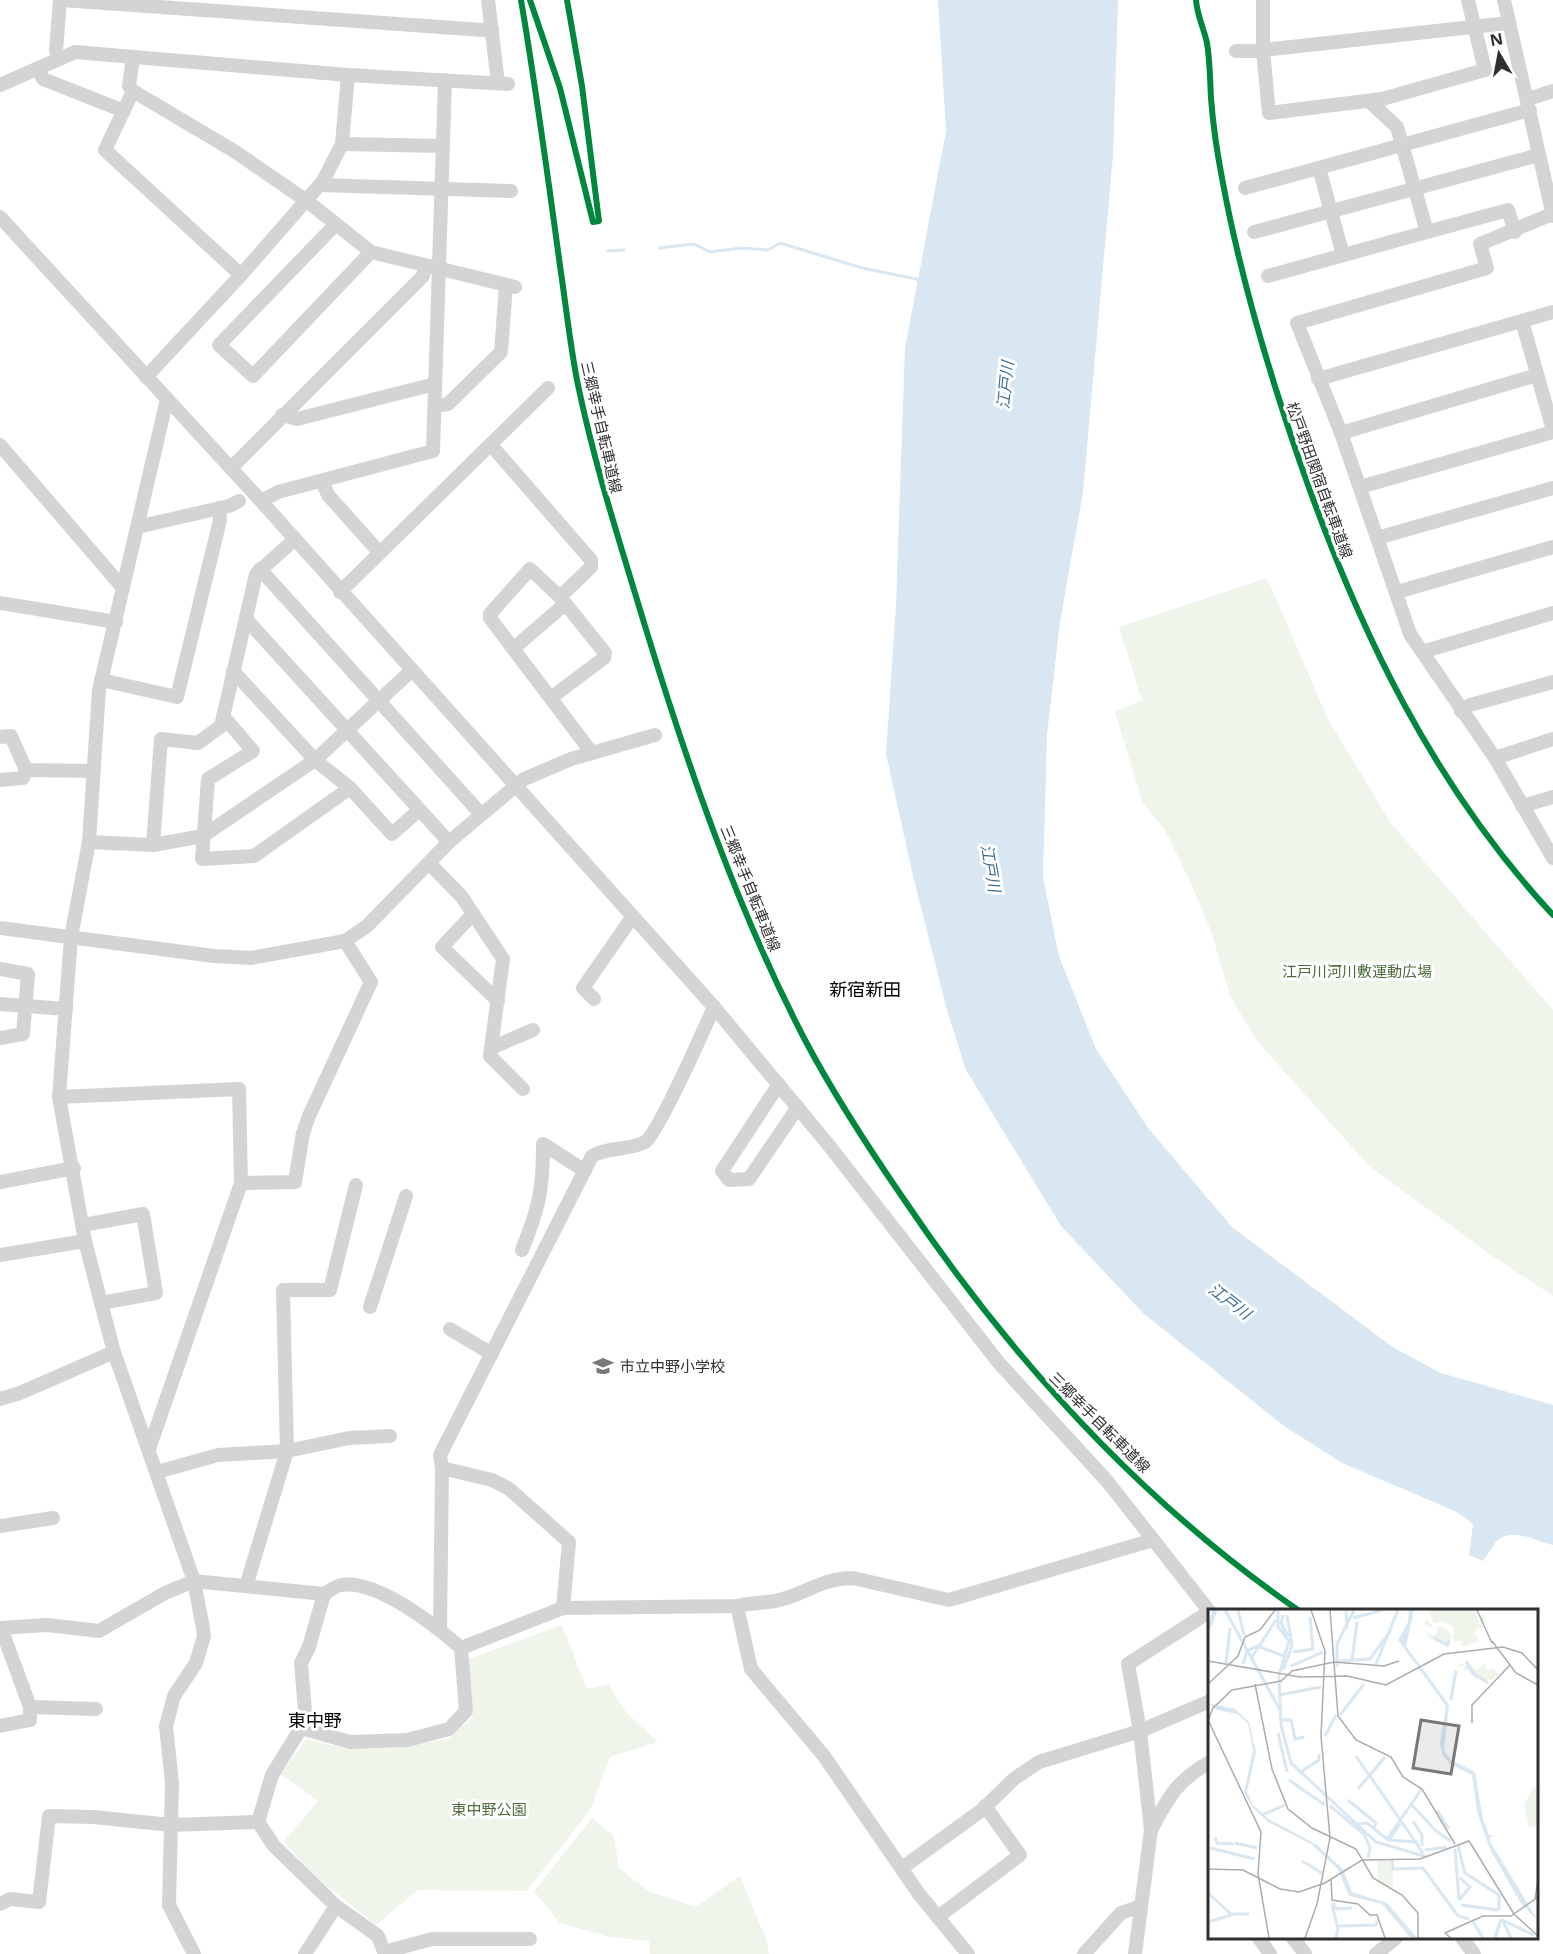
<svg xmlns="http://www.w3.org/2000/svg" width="1553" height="1954" font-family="'Noto Sans','Noto Sans JP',sans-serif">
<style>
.green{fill:#f0f5ec}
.water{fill:#d9e7f2}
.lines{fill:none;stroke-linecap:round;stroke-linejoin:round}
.stream{stroke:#d9e7f2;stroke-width:3}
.minor{stroke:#d4d4d4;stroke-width:14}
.cycleway-casing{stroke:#fff;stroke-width:10}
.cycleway{stroke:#00873e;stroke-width:6}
.labels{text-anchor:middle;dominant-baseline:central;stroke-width:6;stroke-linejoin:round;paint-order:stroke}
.street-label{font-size:15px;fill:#2f2f2f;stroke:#fff}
.park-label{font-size:15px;fill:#4f6b3c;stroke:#fff}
.poi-label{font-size:15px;fill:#2f2f2f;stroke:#fff;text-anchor:start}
.water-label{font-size:16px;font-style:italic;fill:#3c6c92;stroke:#fff}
.quarter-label{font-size:18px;fill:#000;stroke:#fff}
.inset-river{fill:none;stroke:#d9e7f2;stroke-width:3}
.inset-road{fill:none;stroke:#acacac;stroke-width:1.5}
.view{fill:#787878;fill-opacity:0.15;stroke:#787878;stroke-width:3}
.inset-edge{fill:none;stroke:#2f2f2f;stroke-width:3}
</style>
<rect width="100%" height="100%" fill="#fff"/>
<g class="green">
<path d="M 1267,578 L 1328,719 L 1390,822 L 1553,1010 L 1553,1296 L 1491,1255 L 1369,1166 L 1257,1041 L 1230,996 L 1211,931 L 1188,877 L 1166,832 L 1142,801 L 1115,712 L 1142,700 L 1119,627 Z"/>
<path d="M 562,1625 L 587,1689 L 608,1684 L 626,1712 L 658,1742 L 610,1757 L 590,1810 L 527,1891 L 418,1890 L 376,1925 L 308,1871 L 284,1841 L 318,1801 L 281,1774 L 306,1739 L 346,1749 L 391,1748 L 448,1739 L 472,1718 L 472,1691 L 464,1661 Z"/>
<path d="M 592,1818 L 614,1836 L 619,1868 L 650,1892 L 696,1907 L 740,1876 L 766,1939 L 769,1954 L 650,1954 L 649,1941 L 609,1937 L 560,1923 L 534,1891 Z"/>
</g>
<path class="water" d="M 938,0 L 1118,0 L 1113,155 L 1083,492 L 1060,622 L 1047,734 L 1043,877 L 1059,956 L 1096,1049 L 1148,1128 L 1232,1227 L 1394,1348 L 1441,1373 L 1553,1405 L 1553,1545 C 1537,1542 1512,1526 1497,1541 C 1492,1546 1488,1555 1483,1561 L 1469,1555 L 1473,1524 L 1457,1512 L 1342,1463 L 1284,1426 L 1143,1313 L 1061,1226 L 966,1070 L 947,1010 L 913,876 L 886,754 L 896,605 L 905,348 L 946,131 Z"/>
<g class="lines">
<g class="stream">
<path d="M 659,248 L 694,244 L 710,252 L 741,248 L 768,250 L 780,243 L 862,268 L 921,280"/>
<path d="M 608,251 L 624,250"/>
</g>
<g class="minor">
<path d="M 62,0 L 483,30 L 492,29"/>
<path d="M 488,0 L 498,83"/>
<path d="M 1263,0 L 1263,50 L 1269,113 L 1382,99 L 1485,70 L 1468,0"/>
<path d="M 1504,0 L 1553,216"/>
<path d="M 1263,50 L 1509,23"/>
<path d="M 1236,51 L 1263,51"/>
<path d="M 133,57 L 129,86 L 133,91 L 234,151 L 307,201 L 371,252 L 515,287"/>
<path d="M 59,59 L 56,51 L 60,0"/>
<path d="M 38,68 L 43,79 L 124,111"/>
<path d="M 0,85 L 75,52 L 348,75 L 508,84"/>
<path d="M 133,91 L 105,150 L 241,275"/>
<path d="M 1528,99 L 1553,91"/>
<path d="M 342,144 L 442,146"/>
<path d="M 1319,168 L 1343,255"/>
<path d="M 320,185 L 511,191"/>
<path d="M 1245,188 L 1530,110"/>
<path d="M 1552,214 L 1480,244 L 1487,268 L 1297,323 L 1341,433 L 1410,634 L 1495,758 L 1553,858"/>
<path d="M 0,217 L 261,501 L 714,1007 L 827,1143 L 999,1363 L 1107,1481 L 1210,1612"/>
<path d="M 336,224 L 219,345 L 253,376 L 371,252"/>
<path d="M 1254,232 L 1539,155"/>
<path d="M 1427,232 L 1508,210 L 1515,232"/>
<path d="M 1268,276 L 1427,232 L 1397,127 L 1370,102"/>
<path d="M 1522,321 L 1553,430"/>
<path d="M 146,377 L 241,275 L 323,181 L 342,144 L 348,75"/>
<path d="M 1318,379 L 1553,312"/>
<path d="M 167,399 L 99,690 L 89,842 L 71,937 L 59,1097 L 85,1241 L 101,1303 L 114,1352 L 194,1581 L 202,1623 L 204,1636 L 196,1663 L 174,1696 L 166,1726 L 172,1783 L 169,1905 L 194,1954"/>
<path d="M 435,406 L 448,404 L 501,352 L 506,285"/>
<path d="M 282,415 L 297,419 L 435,384"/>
<path d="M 1341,433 L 1537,375"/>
<path d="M 0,445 L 123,588"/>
<path d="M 491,445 L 591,560 L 591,567 L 560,597"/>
<path d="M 231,468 L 423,276 L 425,266"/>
<path d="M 322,481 L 328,495 L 379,552"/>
<path d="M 1360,487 L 1553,432"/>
<path d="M 261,501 L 278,492 L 433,451 L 445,80"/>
<path d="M 137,527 L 229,506 L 239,501"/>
<path d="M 1377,538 L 1553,488"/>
<path d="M 260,569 L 481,814"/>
<path d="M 340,592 L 548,388"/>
<path d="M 1397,592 L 1553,547"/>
<path d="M 0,603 L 116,622"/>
<path d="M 246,619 L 449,842"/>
<path d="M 514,648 L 565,604"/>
<path d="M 1422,652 L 1553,613"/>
<path d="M 233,671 L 315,760 L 350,788"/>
<path d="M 101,680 L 177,697 L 220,520 L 219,508"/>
<path d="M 552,697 L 604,658 L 605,653 L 560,597 L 530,569 L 490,614 L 490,618 L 592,753"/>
<path d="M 1461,711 L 1470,705 L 1553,682"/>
<path d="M 223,716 L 253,751 L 208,779 L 202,859 L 254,856 L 350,788 L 392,834 L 419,810"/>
<path d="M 0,737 L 11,736 L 26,770"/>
<path d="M 1495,758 L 1553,739"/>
<path d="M 0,780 L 23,778 L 26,770 L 93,771"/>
<path d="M 1522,806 L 1553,797"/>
<path d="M 89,842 L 153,845 L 203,836 L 315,760 L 412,670"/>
<path d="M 153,845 L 161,739 L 198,743 L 221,726 L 256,574 L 294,540"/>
<path d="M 429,863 L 462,897 L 503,959 L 490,1056 L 523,1089"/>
<path d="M 473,914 L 442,947 L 498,1001"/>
<path d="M 0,928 L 214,956 L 251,958 L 345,941 L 367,926 L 449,842 L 524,779 L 571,759 L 655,735"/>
<path d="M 0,969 L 28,974 L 23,1034 L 0,1038"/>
<path d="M 594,999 L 583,988 L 633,916"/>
<path d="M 0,1004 L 66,1009"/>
<path d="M 491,1048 L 533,1030"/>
<path d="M 779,1084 L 722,1171 L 729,1180 L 749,1179 L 798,1107"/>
<path d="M 59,1097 L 239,1089 L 241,1183 L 149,1449"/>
<path d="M 0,1182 L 74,1168"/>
<path d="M 241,1183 L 295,1182 L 303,1133 L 309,1116 L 371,982 L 345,941"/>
<path d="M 83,1225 L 143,1214 L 156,1293 L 101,1303"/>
<path d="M 522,1250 C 539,1207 543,1191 543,1144 L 585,1171"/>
<path d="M 0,1255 L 85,1241"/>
<path d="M 370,1307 L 406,1196"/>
<path d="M 450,1329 L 492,1354"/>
<path d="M 0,1399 L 20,1393 L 114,1352"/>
<path d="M 157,1472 L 218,1455 L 287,1451 L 349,1438 L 390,1436"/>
<path d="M 0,1526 L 53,1518"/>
<path d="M 246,1586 L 287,1451 L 283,1290 L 330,1290 L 356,1185"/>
<path d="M 324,1594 L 309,1647 L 301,1663 L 305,1712 L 301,1728 L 272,1775 L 258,1822 L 274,1846 L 336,1906 L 378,1936 L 385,1954"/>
<path d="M 737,1606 L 751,1669 L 824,1756 L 919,1894 L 968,1954"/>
<path d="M 563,1608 L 569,1542 L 508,1488 L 492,1480 L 442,1468 L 440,1455 L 592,1156 C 610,1146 629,1151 645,1142 C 658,1134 705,1027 714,1007"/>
<path d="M 0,1628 L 48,1625 L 99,1631 L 165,1593 L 194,1581 L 324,1594 C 329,1591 336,1586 341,1585 C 377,1579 436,1626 461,1648 L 563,1608 L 737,1606 C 750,1603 762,1603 775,1601 C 803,1596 820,1578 853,1578 L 949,1600 L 1153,1540"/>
<path d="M 1,1628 L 30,1707"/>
<path d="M 440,1630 L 442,1468"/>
<path d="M 0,1726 L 30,1720 L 30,1707 L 96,1709"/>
<path d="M 301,1728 L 350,1742 L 407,1740 L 449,1729 L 466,1711 L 461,1648"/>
<path d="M 1151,1830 C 1168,1798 1177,1780 1210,1762"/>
<path d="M 902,1868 L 982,1810 L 1015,1778 L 1039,1762 L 1140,1731 L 1210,1701"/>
<path d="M 0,1904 L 10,1899 L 39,1902 L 49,1816 L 93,1817 L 171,1825 L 258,1822"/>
<path d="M 938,1917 L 1020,1855 L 985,1806"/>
<path d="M 1259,1938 L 1270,1954"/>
<path d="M 1293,1938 L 1305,1954"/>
<path d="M 1462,1938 L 1474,1954"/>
<path d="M 384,1952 L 432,1939 L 530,1939"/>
<path d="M 305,1954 L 336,1906"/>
<path d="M 1084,1954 L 1121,1913 L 1141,1906"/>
<path d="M 1135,1954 L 1151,1830 L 1140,1731 L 1128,1664 L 1209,1612"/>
<path d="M 1376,1954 L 1396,1938"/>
</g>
<g class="cycleway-casing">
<g id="cycleway">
<path d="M 521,0 C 536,88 548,177 560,266 C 566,305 570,346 578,385 C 595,467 621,546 645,626 C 688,767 737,909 805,1040 C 834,1095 868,1147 903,1198 C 1010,1357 1140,1501 1298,1610"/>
<path d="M 530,0 L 560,88 L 593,222 L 599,221 L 582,86 L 567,0"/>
<path d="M 1196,0 C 1197,15 1204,29 1207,43 C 1210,61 1210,80 1211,98 C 1213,125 1217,152 1222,178 C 1240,277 1269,373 1302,468 C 1359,631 1434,787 1553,915"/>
</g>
</g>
<use href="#cycleway" class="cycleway"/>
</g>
<defs>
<g id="school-bare" transform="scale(1.62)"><path d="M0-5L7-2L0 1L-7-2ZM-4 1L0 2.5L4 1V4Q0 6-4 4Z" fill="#787878" stroke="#fff" stroke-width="2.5" paint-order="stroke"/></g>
</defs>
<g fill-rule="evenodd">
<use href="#school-bare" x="603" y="1366"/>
</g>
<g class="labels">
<g class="street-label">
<text transform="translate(602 427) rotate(77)">三郷幸手自転車道線</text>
<text transform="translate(1320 480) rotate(70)">松戸野田関宿自転車道線</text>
<text transform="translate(751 888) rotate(68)">三郷幸手自転車道線</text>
<text transform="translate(1100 1422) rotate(45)">三郷幸手自転車道線</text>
</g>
<g class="park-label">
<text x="1357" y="971">江戸川河川敷運動広場</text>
<text x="489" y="1809">東中野公園</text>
</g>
<g class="poi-label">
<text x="620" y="1366">市立中野小学校</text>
</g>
<g class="water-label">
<text transform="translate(1005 385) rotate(-84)">江戸川</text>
<text transform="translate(991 868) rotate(80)">江戸川</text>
<text transform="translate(1230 1301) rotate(37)">江戸川</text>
</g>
<g class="quarter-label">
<text x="865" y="989">新宿新田</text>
<text x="315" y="1720">東中野</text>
</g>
</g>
<g transform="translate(1208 1609)">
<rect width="330" height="330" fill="#fff"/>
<path d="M 220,1 L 273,1 L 269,5 L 271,17 L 273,5 L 280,8 L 276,8 L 278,13 L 267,22 L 270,32 L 257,37 L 253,36 L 254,32 L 245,32 L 246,18 L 234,12 L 227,14 L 229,16 L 225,13 ZM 218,10 L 227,19 L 232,17 L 239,21 L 244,27 L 241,38 L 221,29 L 220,23 L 226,27 L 230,21 L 216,15 ZM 259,52 L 268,61 L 277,54 L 279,62 L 285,59 L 291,65 L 284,71 L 267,70 L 260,60 L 256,62 L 257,56 L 248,60 L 253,54 L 260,57 ZM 325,179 L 330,179 L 330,216 L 321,219 L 316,196 ZM 169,251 L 185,251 L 185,282 L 170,272 Z" fill="#f0f5ec"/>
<path d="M 201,1 L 205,1 L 205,6 L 198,37 L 241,96 L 236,141 L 243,151 L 267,163 L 275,210 L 281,226 L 286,226 L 282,228 L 283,234 L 330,312 L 312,293 L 282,240 L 269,203 L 264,166 L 242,155 L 234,145 L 232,133 L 238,97 L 190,31 L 200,13 ZM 0,94 L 27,100 L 41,113 L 48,143 L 39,183 L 45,196 L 61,210 L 109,236 L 135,260 L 144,283 L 179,294 L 209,329 L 202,328 L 174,295 L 141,287 L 130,260 L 103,235 L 60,213 L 45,199 L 36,184 L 45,141 L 40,115 L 30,105 L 9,101 Z" fill="#d9e7f2"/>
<path class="inset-river" d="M 17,1 L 72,101M 30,1 L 36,26M 70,1 L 70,18 L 81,32 L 71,66 L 73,116 L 83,154 L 168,233 L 219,248M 138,1 L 139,20M 75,6 L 73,14 L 80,27M 145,9 L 175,1M 2,18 L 8,1M 0,20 L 6,1M 226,29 L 239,36 L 241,31M 85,43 L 105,40 L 102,8M 44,48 L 68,11M 144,51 L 149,13M 131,52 L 162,50 L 183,21M 258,52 L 265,64 L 280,74M 18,54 L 22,19M 35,55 L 39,42 L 49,37 L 76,47M 168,55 L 190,1M 83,57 L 115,43M 129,58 L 129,35 L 146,1M 75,61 L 84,37 L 79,6M 71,86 L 113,78M 243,91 L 248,61M 132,106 L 156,75M 73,111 L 83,111 L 87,130 L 96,128M 70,124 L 79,163M 117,127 L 128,106M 148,147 L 161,166M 91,164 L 111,151 L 111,145M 162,167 L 215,244M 81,171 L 117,196M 150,180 L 177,148M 140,191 L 168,214 L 166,219M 204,196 L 228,222M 122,197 L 156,225 L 162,239 L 160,249M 229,201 L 241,220M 54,206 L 77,196M 205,212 L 214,226 L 214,237M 150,215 L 159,214 L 179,230 L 213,181M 192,215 L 181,231 L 208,233 L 215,245M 228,222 L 243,232M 7,228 L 9,234 L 26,235M 27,234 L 49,239M 250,237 L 257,264 L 291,286 L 291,301M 2,239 L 47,250M 247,240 L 251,291M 217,241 L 239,238M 184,251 L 185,260 L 215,259 L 250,307 L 261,310M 94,252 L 114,264M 0,284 L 23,305M 251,291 L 262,278 L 252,269M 124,294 L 129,300 L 144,299M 124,296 L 130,320 L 128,329M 253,296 L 290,301M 294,311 L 326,326M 295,312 L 303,329M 0,313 L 26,305 L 41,305M 265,313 L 275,329M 129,317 L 168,316 L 169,312M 287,329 L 293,310"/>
<path class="inset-road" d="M 122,1 L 130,107 L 148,131 L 183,148 L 195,168 L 214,180 L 247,235M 269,1 L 284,34M 284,32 L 308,64 L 330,76M 0,52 L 92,68 L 139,67 L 178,76 L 236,45 L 295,38 L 314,44 L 330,61M 0,75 L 30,47 L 37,28 L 52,21 L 67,1M 47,75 L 64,160 L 80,200 L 104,219 L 148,240 L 165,269 L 194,286 L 210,304 L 210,329M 0,111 L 53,223 L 50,265 L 61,329M 0,112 L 5,99 L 24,81 L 73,72 L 84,62 L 126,53 L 176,57 L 191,52M 264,114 L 264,96 L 302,56M 0,260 L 35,261 L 72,280 L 91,283 L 117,274 L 154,251 L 212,250 L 261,232 L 306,305 L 330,327M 123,270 L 124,291 L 150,295 L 162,306 L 169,306 L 177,329M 327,290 L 330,270M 97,329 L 109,295 L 122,229 L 113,127 L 117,42 L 103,1M 243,329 L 237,324 L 275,307 L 303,307 L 330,288"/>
<path class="view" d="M 213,111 L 251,117 L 243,165 L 205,159 Z"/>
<rect width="330" height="330" class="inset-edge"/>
</g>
<g transform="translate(1499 54) rotate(350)" stroke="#ffffff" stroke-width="4.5" paint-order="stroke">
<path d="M0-4.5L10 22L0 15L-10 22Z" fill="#2f2f2f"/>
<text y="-9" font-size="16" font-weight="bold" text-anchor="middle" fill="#2f2f2f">N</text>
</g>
</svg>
